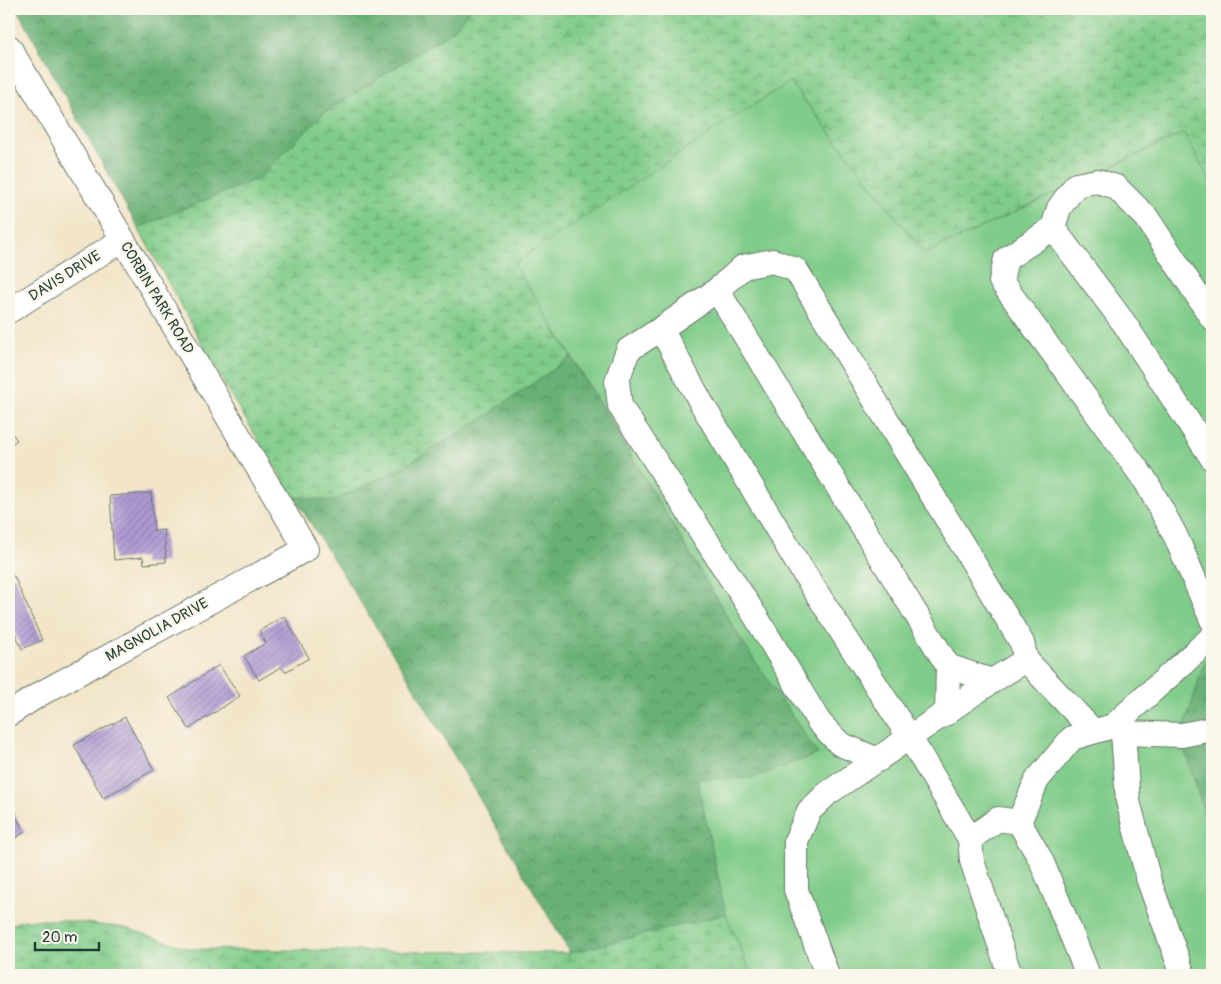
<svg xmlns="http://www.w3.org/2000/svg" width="1221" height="984" font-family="Pangolin,sans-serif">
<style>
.forest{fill:url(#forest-crowns);stroke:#447655}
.wetland{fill:url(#wetland-marsh);stroke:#50845f}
.park{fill:#80cc8a;stroke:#50845f}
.building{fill:url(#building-hatch)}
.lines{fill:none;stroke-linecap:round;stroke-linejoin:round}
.minor-casing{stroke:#697868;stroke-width:26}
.minor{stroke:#fff;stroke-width:24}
.labels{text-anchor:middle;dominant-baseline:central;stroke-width:5;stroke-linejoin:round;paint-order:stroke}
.street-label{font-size:15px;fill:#1f3d34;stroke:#fbf7ec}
</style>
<defs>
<pattern id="forest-crowns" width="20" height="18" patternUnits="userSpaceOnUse" patternTransform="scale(1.25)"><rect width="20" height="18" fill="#68b076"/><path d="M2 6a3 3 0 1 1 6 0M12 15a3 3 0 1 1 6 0" fill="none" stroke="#559062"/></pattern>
<pattern id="wetland-marsh" width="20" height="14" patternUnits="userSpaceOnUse" patternTransform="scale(1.25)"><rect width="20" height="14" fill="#80cc8a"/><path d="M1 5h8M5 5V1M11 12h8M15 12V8" fill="none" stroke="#68a772"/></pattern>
<pattern id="building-hatch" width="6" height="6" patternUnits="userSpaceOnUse" patternTransform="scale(1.25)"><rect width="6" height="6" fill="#af9ad3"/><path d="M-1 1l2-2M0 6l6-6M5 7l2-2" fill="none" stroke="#8e7fac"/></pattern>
</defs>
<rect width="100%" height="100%" fill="#fbf7ec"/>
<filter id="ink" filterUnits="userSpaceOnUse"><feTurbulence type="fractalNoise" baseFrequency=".02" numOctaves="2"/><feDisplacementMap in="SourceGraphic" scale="10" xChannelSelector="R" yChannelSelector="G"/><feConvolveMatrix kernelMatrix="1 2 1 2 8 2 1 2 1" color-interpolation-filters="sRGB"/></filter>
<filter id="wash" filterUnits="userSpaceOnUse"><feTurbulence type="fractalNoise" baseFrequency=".0096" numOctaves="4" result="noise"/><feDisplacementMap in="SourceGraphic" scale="20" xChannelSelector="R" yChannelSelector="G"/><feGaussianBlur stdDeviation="1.12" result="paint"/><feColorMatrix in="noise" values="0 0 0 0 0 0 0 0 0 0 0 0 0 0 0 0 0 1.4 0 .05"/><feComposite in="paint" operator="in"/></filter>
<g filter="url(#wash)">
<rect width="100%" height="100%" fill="#f2e5c9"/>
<g class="forest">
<path d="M 17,9 L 470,9 L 454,30 L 324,113 L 259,178 L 138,228 Z"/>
<path d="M 571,357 L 745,646 L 818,754 L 753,778 L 697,780 L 726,914 L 570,953 L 412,684 L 294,497 L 332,501 L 396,471 L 487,415 Z"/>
<path d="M 1212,656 L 1212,839 L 1181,738 L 1205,660 Z"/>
</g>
<g class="wetland">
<path d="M 470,9 L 1212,9 L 1212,185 L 1183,133 L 925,254 L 790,82 L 515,265 L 571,357 L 487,415 L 396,471 L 332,501 L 294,497 L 231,396 L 138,228 L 259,178 L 324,113 L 454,30 Z"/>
<path d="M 726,914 L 752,975 L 9,975 L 9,925 L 24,920 L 61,920 L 126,928 L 191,949 L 569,953 Z"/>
</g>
<path class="park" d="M 790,82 L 925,254 L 1184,133 L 1212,185 L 1212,656 L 1205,660 L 1181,738 L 1212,839 L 1212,975 L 752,975 L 726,914 L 697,779 L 753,778 L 818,754 L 745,646 L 596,396 L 514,264 L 725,123 Z"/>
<g id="blocks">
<g class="building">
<path d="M 9,430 L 17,440 L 9,446 Z"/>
<path d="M 151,493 L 154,531 L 164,530 L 166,562 L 144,564 L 143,557 L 114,560 L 110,496 Z"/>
<path d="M 14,576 L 42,640 L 22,649 L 14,630 L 9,632 L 9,578 Z"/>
<path d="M 284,616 L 309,658 L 285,672 L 281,667 L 259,680 L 244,656 L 266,643 L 259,631 Z"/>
<path d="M 219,665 L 240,696 L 189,729 L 169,698 Z"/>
<path d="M 125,717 L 154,770 L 103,798 L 74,745 Z"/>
<path d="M 9,805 L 25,832 L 9,842 Z"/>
</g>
</g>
</g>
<g filter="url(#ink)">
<use href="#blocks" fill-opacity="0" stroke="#697868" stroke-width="1"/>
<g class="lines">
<g class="minor-casing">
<g id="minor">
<path d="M 9,47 L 306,549 L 40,694 L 9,714"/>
<path d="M 1053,228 L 1124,323 L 1212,458"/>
<path d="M 717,290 L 743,267 L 773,261 L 796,270 L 1022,643 L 1026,660"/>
<path d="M 9,311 L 122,240"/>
<path d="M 1212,318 L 1147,218 L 1116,187 L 1097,181 L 1076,185 L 1059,208 L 1053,228 L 1006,259 L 1001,281 L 1147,483 L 1175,535 L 1212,620"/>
<path d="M 661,329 L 628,350 L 617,381 L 620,406 L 756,617 L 819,722 L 840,744 L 878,760"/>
<path d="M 947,713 L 948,666"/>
<path d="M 1113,726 L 1212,637"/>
<path d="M 1123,733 L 1182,735 L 1212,729"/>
<path d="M 1019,822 L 1037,780 L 1072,738 L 1113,726 L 1123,733 L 1128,801 L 1149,881 L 1183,975"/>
<path d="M 970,839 L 910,738 L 800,567 L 703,406 L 661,329 L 717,290 L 948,666 L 992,681"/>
<path d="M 827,975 L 796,890 L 796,841 L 809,811 L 828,793 L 992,681 L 1026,660 L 1093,731"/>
<path d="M 1010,975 L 972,861 L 970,839 L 998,819 L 1019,822 L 1041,860 L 1088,975"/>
</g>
</g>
<use href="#minor" class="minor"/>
</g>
</g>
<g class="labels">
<g class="street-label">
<text transform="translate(65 276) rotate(-32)">DAVIS DRIVE</text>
<text transform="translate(157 298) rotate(59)">CORBIN PARK ROAD</text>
<text transform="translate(157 630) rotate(-29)">MAGNOLIA DRIVE</text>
</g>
</g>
<rect width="1221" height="984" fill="none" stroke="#fbf7ec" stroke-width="30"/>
<path d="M35 942v8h64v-8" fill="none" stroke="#1f3d34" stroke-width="2.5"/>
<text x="42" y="942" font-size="15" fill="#1f3d34" stroke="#fbf7ec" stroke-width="4" paint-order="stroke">20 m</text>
</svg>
